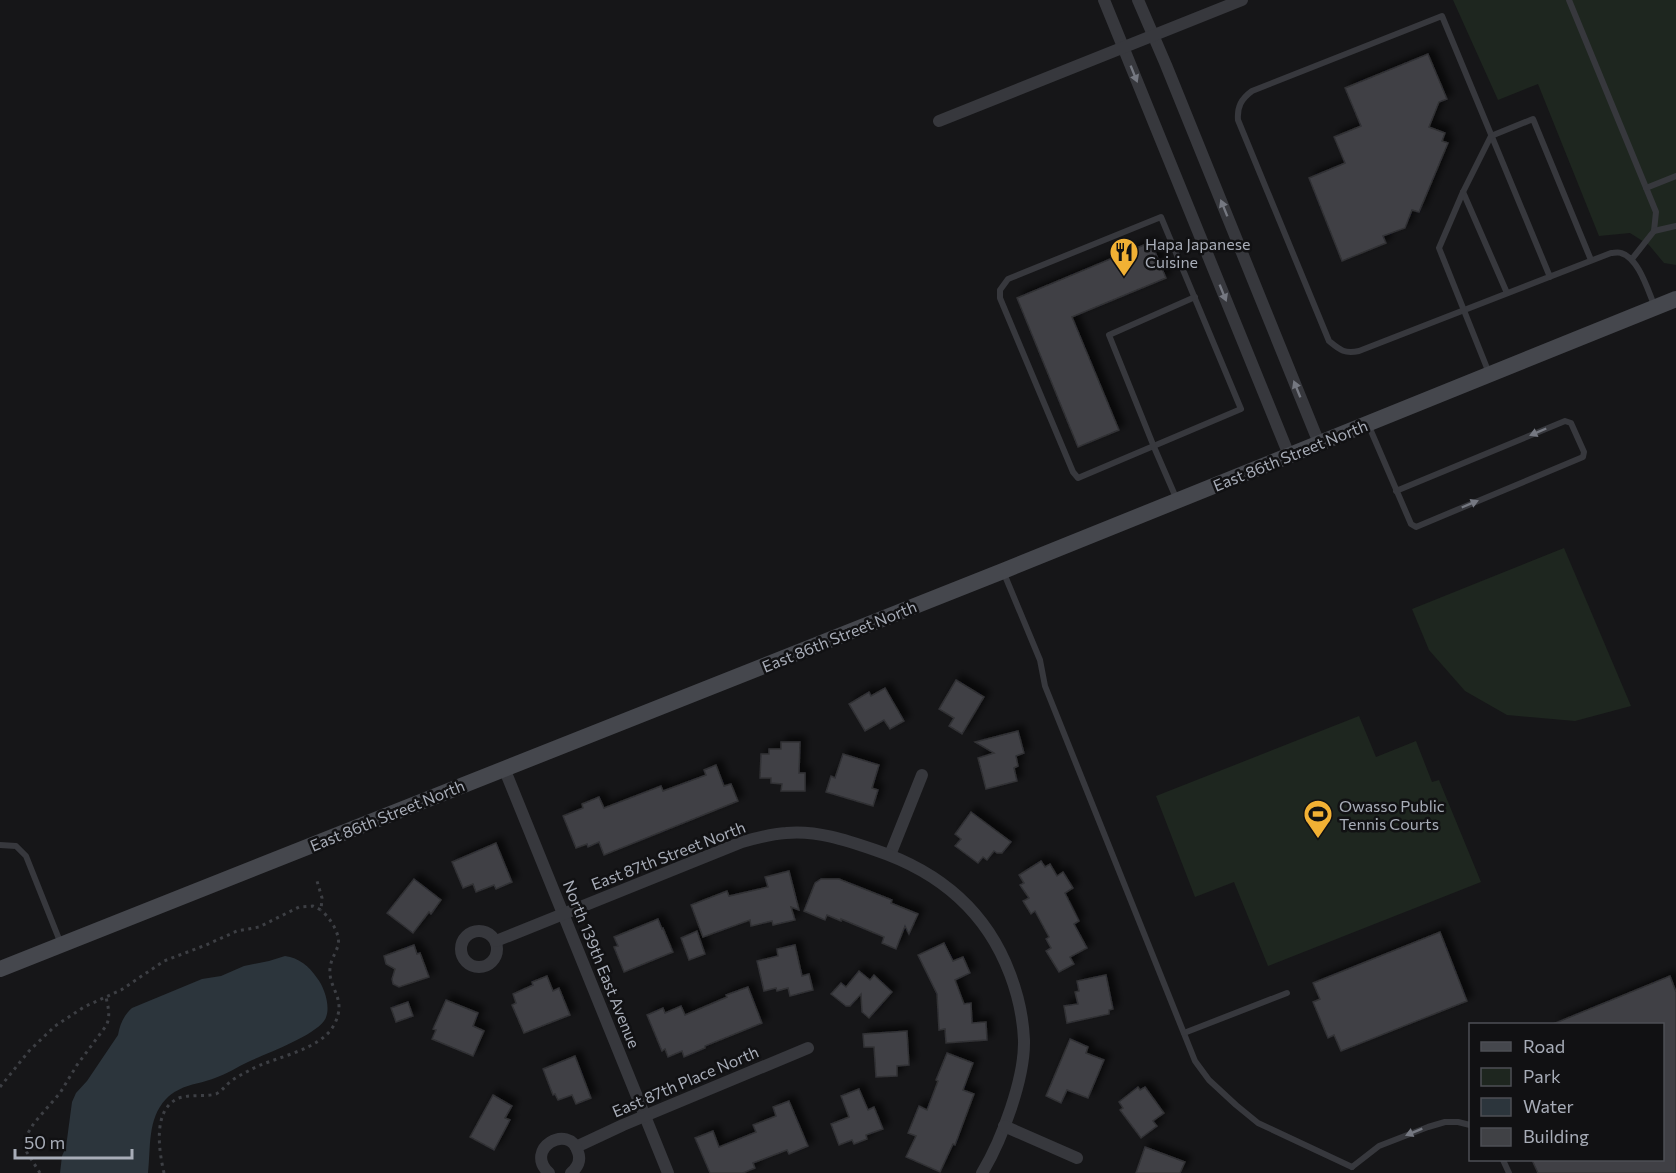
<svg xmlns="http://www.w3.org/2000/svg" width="1676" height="1173" font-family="Commissioner,sans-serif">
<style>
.green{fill:#1e261f}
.water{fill:#2c353c}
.building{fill:#404145;stroke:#303034;stroke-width:1.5;filter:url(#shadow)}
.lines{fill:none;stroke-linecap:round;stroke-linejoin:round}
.path{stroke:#3d3f44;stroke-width:3;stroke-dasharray:3 4.5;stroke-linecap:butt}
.lane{stroke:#37383d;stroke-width:6}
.street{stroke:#37383d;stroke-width:12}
.secondary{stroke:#45474d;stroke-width:16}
.oneway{fill:#757881}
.labels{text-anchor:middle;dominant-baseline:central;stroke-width:5;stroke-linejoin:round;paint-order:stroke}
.poi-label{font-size:16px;fill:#a8adb8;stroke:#111113;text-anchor:start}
.street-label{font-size:16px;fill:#a8adb8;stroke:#111113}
</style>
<defs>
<filter id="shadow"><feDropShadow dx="5.5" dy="-5.5" stdDeviation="3" flood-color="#0009"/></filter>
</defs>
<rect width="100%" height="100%" fill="#161618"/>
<g class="green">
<path d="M 1453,0 L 1676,0 L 1676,265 L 1664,263 L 1649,245 L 1630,233 L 1599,236 L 1538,84 L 1498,100 Z"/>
<path d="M 1564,548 L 1631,706 L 1575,721 L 1507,715 L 1465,691 L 1429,650 L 1412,609 Z"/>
<path d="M 1359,716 L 1376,757 L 1416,741 L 1432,782 L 1439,780 L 1481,882 L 1268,966 L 1234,882 L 1195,897 L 1156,796 Z"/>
</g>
<path class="water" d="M 285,956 C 299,958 309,966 317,978 C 325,988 332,1010 324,1021 C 312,1037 267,1053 248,1062 C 237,1067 227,1074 215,1078 C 197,1085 181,1084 166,1099 C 147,1119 151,1148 148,1173 L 60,1173 L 62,1156 L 66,1147 L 72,1102 L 76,1093 L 87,1081 L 118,1035 C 120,1024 124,1015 132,1008 L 202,979 L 221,976 L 244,966 L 269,961 Z"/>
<g class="building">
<path d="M 1428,54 L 1447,99 L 1439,102 L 1429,127 L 1445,133 L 1442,141 L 1448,143 L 1419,212 L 1412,210 L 1405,228 L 1383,236 L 1386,243 L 1342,261 L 1309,178 L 1345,163 L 1334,137 L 1361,126 L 1345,88 Z"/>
<path d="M 1151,242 L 1166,278 L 1072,317 L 1119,430 L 1078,447 L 1017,298 Z"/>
<path d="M 956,680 L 984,697 L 962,734 L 949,726 L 954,718 L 939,709 Z"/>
<path d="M 885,688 L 904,721 L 890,729 L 884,720 L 865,731 L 849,704 L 869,692 L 871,696 Z"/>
<path d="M 1018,731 L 1024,753 L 1016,756 L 1018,766 L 1014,768 L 1017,781 L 986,789 L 978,758 L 994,753 L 975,742 Z"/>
<path d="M 781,742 L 800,742 L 799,773 L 805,773 L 805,791 L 781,791 L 782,784 L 771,783 L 771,778 L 760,778 L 761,754 L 769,754 L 769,749 L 781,749 Z"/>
<path d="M 843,754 L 879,765 L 872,788 L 878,790 L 873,806 L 826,792 L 831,776 L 835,778 Z"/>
<path d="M 716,765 L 724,786 L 731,784 L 738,801 L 604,855 L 599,842 L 588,847 L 587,844 L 576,848 L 563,816 L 583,808 L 582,804 L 599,797 L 604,808 L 661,786 L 663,791 L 706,775 L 704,770 Z"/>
<path d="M 971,812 L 1011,842 L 1002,853 L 997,853 L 994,851 L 987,860 L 983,857 L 978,863 L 955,846 L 961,839 L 955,834 Z"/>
<path d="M 496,843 L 512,882 L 496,889 L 494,885 L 476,892 L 473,884 L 463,888 L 452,862 Z"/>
<path d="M 1041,861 L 1045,867 L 1050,864 L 1057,876 L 1063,872 L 1073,888 L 1065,893 L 1079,921 L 1074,924 L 1087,948 L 1070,957 L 1074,964 L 1059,972 L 1046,951 L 1051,948 L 1046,939 L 1049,937 L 1035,911 L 1031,914 L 1023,901 L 1029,898 L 1020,885 L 1024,883 L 1019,875 Z"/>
<path d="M 789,871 L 799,910 L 791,907 L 795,920 L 773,925 L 772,921 L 751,926 L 750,920 L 703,937 L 691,905 L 727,891 L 729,896 L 768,887 L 765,877 Z"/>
<path d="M 414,879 L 441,900 L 431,914 L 429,912 L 413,933 L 387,913 Z"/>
<path d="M 821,879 L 839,879 L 892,900 L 891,903 L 918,914 L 909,934 L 905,926 L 896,949 L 882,943 L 884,937 L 841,919 L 841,921 L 827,915 L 825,920 L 804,911 L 815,883 Z"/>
<path d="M 658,919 L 662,929 L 663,928 L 673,952 L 624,972 L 614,947 L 618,946 L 614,937 Z"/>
<path d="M 697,931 L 705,954 L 689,960 L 681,938 Z"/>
<path d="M 1440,932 L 1467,1001 L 1341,1051 L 1334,1035 L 1328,1038 L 1313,1002 L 1320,999 L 1313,983 Z"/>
<path d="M 944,943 L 953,961 L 963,957 L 970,973 L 955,980 L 964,1004 L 971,1003 L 972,1023 L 986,1022 L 987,1040 L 946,1043 L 945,1029 L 939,1030 L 937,994 L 918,955 Z"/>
<path d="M 414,945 L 417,954 L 420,953 L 429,977 L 399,987 L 393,984 L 392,979 L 395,969 L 386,964 L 384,956 Z"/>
<path d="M 795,945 L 802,976 L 809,974 L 813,990 L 790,996 L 788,988 L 777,991 L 776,988 L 764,991 L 757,961 L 778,956 L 777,949 Z"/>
<path d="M 859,971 L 870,980 L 874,975 L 892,992 L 869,1018 L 862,1012 L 861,994 L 850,1006 L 846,1006 L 831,994 L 841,983 L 846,987 Z"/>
<path d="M 1106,975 L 1113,1009 L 1109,1010 L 1109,1014 L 1067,1023 L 1064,1006 L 1078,1004 L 1075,992 L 1079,991 L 1077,981 Z"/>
<path d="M 547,976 L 553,991 L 559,988 L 570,1015 L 524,1033 L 512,1005 L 516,1003 L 513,994 L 533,985 L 532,982 Z"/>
<path d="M 1670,976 L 1676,992 L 1676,1173 L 1538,1173 L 1532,1160 L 1662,1160 L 1662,1024 L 1553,1024 Z"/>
<path d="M 748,987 L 762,1023 L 705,1046 L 705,1048 L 684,1057 L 682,1051 L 668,1057 L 665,1049 L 662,1051 L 647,1015 L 663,1008 L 665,1013 L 681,1006 L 685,1015 L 727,997 L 726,995 Z"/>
<path d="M 446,1000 L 478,1013 L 473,1026 L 484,1031 L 473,1056 L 432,1039 L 436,1030 L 433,1029 Z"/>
<path d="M 408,1002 L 413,1016 L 396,1022 L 391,1008 Z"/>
<path d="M 907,1031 L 909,1065 L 897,1066 L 897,1076 L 876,1077 L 874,1047 L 864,1047 L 863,1034 Z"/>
<path d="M 1070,1039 L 1088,1047 L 1086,1053 L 1104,1060 L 1088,1098 L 1067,1090 L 1061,1103 L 1046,1096 Z"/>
<path d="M 947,1053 L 973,1063 L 963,1090 L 974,1094 L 955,1145 L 953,1144 L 940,1172 L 906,1157 L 916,1136 L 908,1133 L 919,1106 L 927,1110 L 938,1081 L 936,1080 Z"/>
<path d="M 575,1056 L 591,1098 L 576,1104 L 572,1095 L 558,1100 L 555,1094 L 553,1095 L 543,1069 Z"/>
<path d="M 1138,1087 L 1140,1090 L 1145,1087 L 1164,1113 L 1153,1121 L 1157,1126 L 1141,1138 L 1120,1110 L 1123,1108 L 1119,1102 Z"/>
<path d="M 859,1089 L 868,1110 L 874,1107 L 883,1129 L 866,1135 L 867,1139 L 854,1144 L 852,1140 L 839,1145 L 831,1124 L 849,1117 L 841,1096 Z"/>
<path d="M 493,1095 L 512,1106 L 505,1118 L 510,1120 L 494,1150 L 470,1137 Z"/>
<path d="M 789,1101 L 808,1146 L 789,1154 L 787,1150 L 753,1163 L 755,1168 L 743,1173 L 710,1173 L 695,1138 L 713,1131 L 719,1147 L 756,1132 L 753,1125 L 776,1116 L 773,1107 Z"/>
<path d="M 1145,1147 L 1185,1162 L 1180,1173 L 1136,1173 Z"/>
</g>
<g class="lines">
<g class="path">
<path d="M 0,1087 L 29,1051 L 55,1026 L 84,1007 L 121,990 L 164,961 L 206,945 L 237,931 L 259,927 L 299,907 L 313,906 L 321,910 L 322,898 L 317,881"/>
<path d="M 40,1173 L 26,1151 L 25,1142 L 28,1133 L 34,1123 L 60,1093 L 77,1065 L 106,1026 C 111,1016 108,1007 106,997"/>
<path d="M 164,1173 C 159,1151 152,1109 179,1098 C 191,1094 204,1097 216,1094 C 222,1091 225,1086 230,1082 C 236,1077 243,1074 250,1070 C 273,1057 320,1051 334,1025 C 348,998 328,990 330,968 C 331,960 335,954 338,946 C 341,934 330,918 321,910"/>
</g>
<g class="lane">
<path d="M 1569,0 L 1656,212 L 1654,231 L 1632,259"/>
<path d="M 1646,188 L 1676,176"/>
<path d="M 1463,192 L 1507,293"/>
<path d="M 1161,217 L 1241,409 L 1078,478 L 1073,472 L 1000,298 L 1000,290 L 1008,279 Z"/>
<path d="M 1654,231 L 1676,226"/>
<path d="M 1550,277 L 1442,16 L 1252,91 C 1241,99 1237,107 1238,120 L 1329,341 C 1340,350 1344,354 1359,351 L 1611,253 C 1614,253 1618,252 1621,253 C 1639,258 1648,291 1655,307"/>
<path d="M 1489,373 L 1439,248 L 1463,192 L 1491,136 L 1533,119 L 1591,260"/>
<path d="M 1368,424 L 1411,524 L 1416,527 L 1583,457 L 1584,452 L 1571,423 L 1565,421 L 1396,491"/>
<path d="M 1177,500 L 1154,447 L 1109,335 L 1195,297"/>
<path d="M 1003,571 L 1040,660 L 1045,686 L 1195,1061 L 1209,1080 L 1236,1105 L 1258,1123 L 1352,1167"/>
<path d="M 0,845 L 16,846 L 26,856 L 61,944"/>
<path d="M 1184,1033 L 1287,993"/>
<path d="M 1503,1160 L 1509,1173"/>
<path d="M 1352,1167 L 1379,1146 L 1428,1127 L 1445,1122 L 1458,1122 L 1470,1125"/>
</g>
<g class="street">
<path d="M 1104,0 L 1289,455"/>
<path d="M 1138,0 L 1166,65 L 1319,443"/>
<path d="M 939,121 L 1242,0"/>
<path d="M 504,768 L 668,1173"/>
<path d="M 890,855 L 922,775"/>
<circle cx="479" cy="949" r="18"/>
<path d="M 496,941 L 742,842 C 756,838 771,834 786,833 C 816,830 846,840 875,850 C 938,871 986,910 1010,974 C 1018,995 1023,1017 1024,1040 C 1025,1078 1002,1140 982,1173"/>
<path d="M 1004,1126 L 1077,1158"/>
<path d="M 576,1147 L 623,1125 L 808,1048"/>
<path d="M 549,1173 C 523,1149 569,1122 578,1152 C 581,1160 578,1167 571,1173"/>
</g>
<path class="secondary" d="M 0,969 L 1003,571 L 1676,299"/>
</g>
<defs><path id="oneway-solid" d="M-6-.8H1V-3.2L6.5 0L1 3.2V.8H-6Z" transform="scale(1.5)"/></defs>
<g class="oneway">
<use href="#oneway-solid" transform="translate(1134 74) rotate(68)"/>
<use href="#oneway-solid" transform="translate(1224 208) rotate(-112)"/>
<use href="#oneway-solid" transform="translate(1223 293) rotate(68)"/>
<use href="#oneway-solid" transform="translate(1297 389) rotate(-112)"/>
<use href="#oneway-solid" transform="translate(1538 432) rotate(157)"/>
<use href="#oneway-solid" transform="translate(1470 504) rotate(-23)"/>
<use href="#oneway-solid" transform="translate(1414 1132) rotate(158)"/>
</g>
<defs>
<g id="restaurant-pin" transform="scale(1.5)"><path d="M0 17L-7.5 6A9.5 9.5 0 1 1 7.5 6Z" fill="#f2b134" stroke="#111113"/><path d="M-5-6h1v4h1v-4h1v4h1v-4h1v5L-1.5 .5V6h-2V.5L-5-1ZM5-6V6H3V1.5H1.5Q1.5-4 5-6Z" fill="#111"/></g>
<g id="stadium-pin" transform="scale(1.5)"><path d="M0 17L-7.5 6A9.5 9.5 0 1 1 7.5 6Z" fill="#f2b134" stroke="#111113"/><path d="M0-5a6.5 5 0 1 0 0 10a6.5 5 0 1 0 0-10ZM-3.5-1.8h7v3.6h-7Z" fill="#111"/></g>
</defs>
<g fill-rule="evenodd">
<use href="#restaurant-pin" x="1124" y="252"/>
<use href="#stadium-pin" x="1318" y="814"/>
</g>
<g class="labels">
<g class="poi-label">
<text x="1145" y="243">Hapa Japanese<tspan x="1145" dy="18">Cuisine</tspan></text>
<text x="1339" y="805">Owasso Public<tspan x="1339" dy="18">Tennis Courts</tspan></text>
</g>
<g class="street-label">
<text transform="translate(1290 455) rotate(-22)">East 86th Street North</text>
<text transform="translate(839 636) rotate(-22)">East 86th Street North</text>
<text transform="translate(387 815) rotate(-22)">East 86th Street North</text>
<text transform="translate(668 855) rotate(-21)">East 87th Street North</text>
<text transform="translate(602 964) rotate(68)">North 139th East Avenue</text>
<text transform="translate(685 1081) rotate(-23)">East 87th Place North</text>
</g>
</g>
<rect x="1469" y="1023" width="195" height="138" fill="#111113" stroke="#4d4f55" stroke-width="1.5"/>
<rect x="1481" y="1042" width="30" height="9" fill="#45474d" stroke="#4d4f55" stroke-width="1.5"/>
<text x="1523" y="1053" font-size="18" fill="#a8adb8">Road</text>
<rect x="1481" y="1068" width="30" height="18" fill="#1e261f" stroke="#4d4f55" stroke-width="1.5"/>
<text x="1523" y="1083" font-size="18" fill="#a8adb8">Park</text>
<rect x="1481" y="1098" width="30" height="18" fill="#2c353c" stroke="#4d4f55" stroke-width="1.5"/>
<text x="1523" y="1113" font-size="18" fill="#a8adb8">Water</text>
<rect x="1481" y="1128" width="30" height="18" fill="#404145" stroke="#4d4f55" stroke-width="1.5"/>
<text x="1523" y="1143" font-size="18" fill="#a8adb8">Building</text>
<path d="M15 1149v9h117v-9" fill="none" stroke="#a8adb8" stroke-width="3"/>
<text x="24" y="1149" font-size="18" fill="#a8adb8" stroke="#111113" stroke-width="4.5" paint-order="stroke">50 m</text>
</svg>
